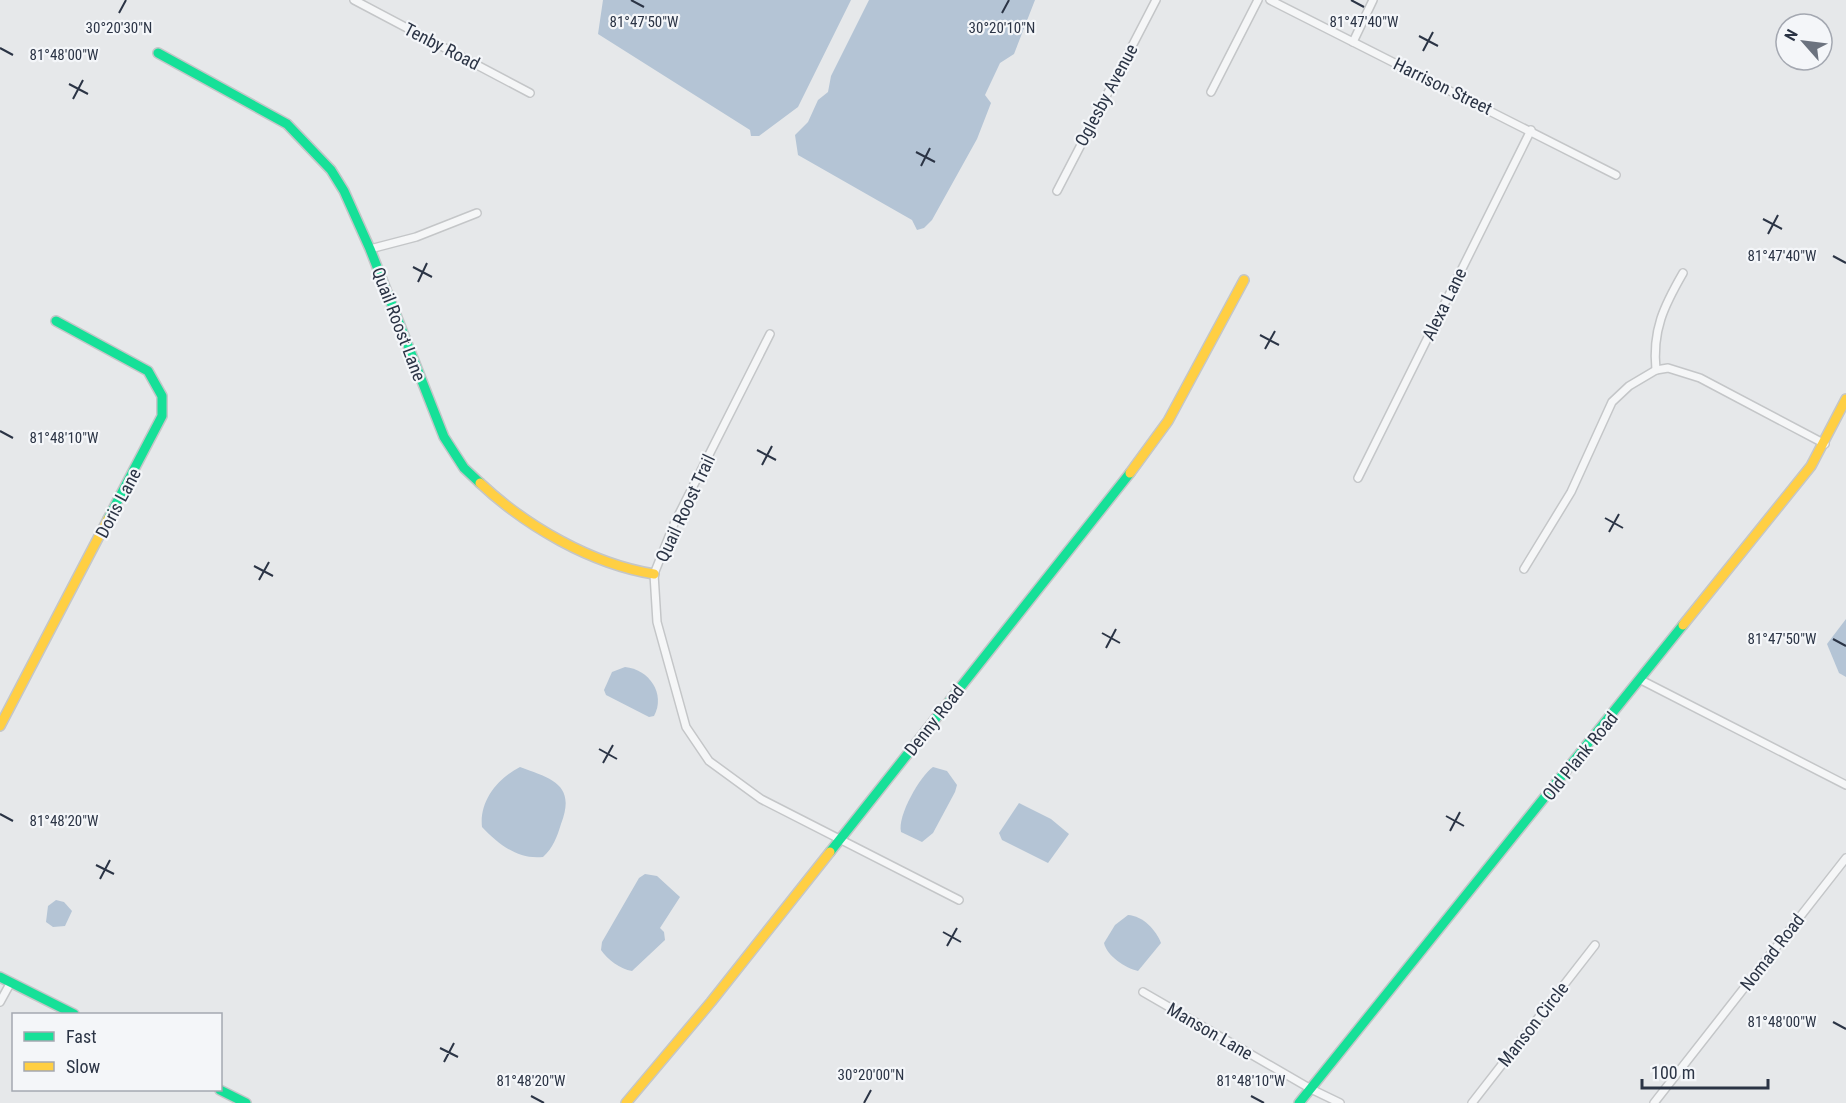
<svg xmlns="http://www.w3.org/2000/svg" width="1846" height="1103" font-family="'Roboto Condensed',sans-serif">
<style>
.water{fill:#b4c4d5}
.lines{fill:none;stroke-linecap:round;stroke-linejoin:round}
.street-casing{stroke:#c4c6c8;stroke-width:10}
.fast-casing{stroke:#c4c6c8;stroke-width:12}
.slow-casing{stroke:#c4c6c8;stroke-width:12}
.street{stroke:#f5f6f7;stroke-width:7}
.fast{stroke:#16e098;stroke-width:9}
.slow{stroke:#ffcf43;stroke-width:9}
.ticks{fill:none;stroke:#2b3445;stroke-width:2}
.labels{text-anchor:middle;dominant-baseline:central;stroke-width:4.5;stroke-linejoin:round;paint-order:stroke}
.street-label{font-size:18px;fill:#2b3445;stroke:#f4f6f9}
.ticks-label{font-size:15px;text-anchor:middle;fill:#2b3445;stroke:#f4f6f9;stroke-width:4.5;stroke-linejoin:round;paint-order:stroke}
</style>
<rect width="100%" height="100%" fill="#e6e8ea"/>
<g class="water">
<path d="M 603,0 L 851,0 L 798,107 L 759,136 L 751,136 L 750,130 L 598,34 Z"/>
<path d="M 869,0 L 1035,0 L 1014,54 L 1000,63 L 985,95 L 991,103 L 977,139 L 932,220 L 924,228 L 917,230 L 912,220 L 798,155 L 795,135 L 808,122 L 818,100 L 828,92 L 831,76 Z"/>
<path d="M 1846,619 L 1846,677 L 1839,673 L 1827,644 Z"/>
<path d="M 625,667 C 649,669 666,694 654,716 L 649,717 L 606,695 L 604,690 L 612,672 Z"/>
<path d="M 520,767 C 553,779 576,785 561,824 C 557,837 553,848 543,857 C 518,860 498,844 482,827 C 479,801 498,778 520,767 Z"/>
<path d="M 933,767 L 947,771 L 957,785 L 955,792 L 933,833 L 922,842 L 901,832 C 897,816 920,776 933,767 Z"/>
<path d="M 1019,803 L 1051,819 L 1069,834 L 1048,863 L 1002,840 L 999,833 Z"/>
<path d="M 645,874 L 657,876 L 680,897 L 660,928 L 664,932 L 665,940 L 632,971 C 620,969 608,960 601,950 L 602,942 L 639,878 Z"/>
<path d="M 56,900 L 64,902 L 72,911 L 65,926 L 53,927 L 46,922 L 48,906 Z"/>
<path d="M 1128,915 C 1143,916 1156,930 1161,943 L 1138,971 C 1125,968 1107,956 1104,943 L 1115,925 Z"/>
</g>
<g class="lines">
<g class="street-casing">
<g id="street">
<path d="M 354,0 L 530,93"/>
<path d="M 1270,0 L 1616,175"/>
<path d="M 1353,42 L 1373,0"/>
<path d="M 1211,92 L 1258,0"/>
<path d="M 1057,191 L 1156,0"/>
<path d="M 370,249 L 416,237 L 477,213"/>
<path d="M 770,334 L 674,524 L 654,574 L 657,622 L 686,727 L 709,761 L 761,799 L 959,900"/>
<path d="M 1656,370 C 1652,330 1664,306 1683,273"/>
<path d="M 1358,478 L 1531,130"/>
<path d="M 1524,569 L 1571,492 L 1612,402 L 1629,386 L 1656,370 L 1668,368 L 1700,378 L 1825,444"/>
<path d="M 1641,680 L 1846,785"/>
<path d="M 1143,992 L 1311,1089 L 1340,1103"/>
<path d="M 0,1002 L 11,982"/>
<path d="M 1472,1103 L 1595,945"/>
<path d="M 1654,1103 L 1846,858"/>
</g>
</g>
<g class="fast-casing">
<g id="fast">
<path d="M 158,53 L 287,124 L 331,170 L 344,191 L 370,249 L 444,437 L 464,468 L 480,483"/>
<path d="M 56,321 L 148,371 L 162,396 L 162,416 L 108,519"/>
<path d="M 830,852 L 1130,473"/>
<path d="M 0,977 L 74,1014"/>
<path d="M 220,1090 L 246,1103"/>
<path d="M 1299,1103 L 1683,625"/>
</g>
</g>
<g class="slow-casing">
<g id="slow">
<path d="M 1130,473 L 1168,421 L 1244,280"/>
<path d="M 480,483 C 526,526 591,564 654,574"/>
<path d="M 1683,625 L 1811,466 L 1846,399"/>
<path d="M 0,726 L 108,519"/>
<path d="M 626,1103 L 711,1002 L 830,852"/>
</g>
</g>
<use href="#street" class="street"/>
<use href="#fast" class="fast"/>
<use href="#slow" class="slow"/>
</g>
<path class="ticks" d="M 631,0 L 644,7M 1351,0 L 1364,7M 119,13 L 126,0M 1002,13 L 1009,0M 1419,36 L 1438,46M 0,48 L 13,55M 1423,51 L 1433,32M 69,84 L 88,94M 73,99 L 83,80M 916,152 L 935,162M 921,166 L 930,148M 1763,219 L 1782,229M 1768,234 L 1778,215M 1833,256 L 1846,263M 413,267 L 432,277M 418,282 L 427,263M 1260,335 L 1279,345M 1265,349 L 1275,331M 0,431 L 13,438M 757,450 L 776,460M 762,465 L 772,446M 1605,518 L 1623,528M 1609,532 L 1619,514M 254,566 L 273,576M 259,580 L 269,562M 1102,633 L 1120,643M 1833,639 L 1846,646M 1106,648 L 1116,629M 599,749 L 617,759M 603,763 L 613,745M 0,814 L 13,821M 1446,816 L 1464,826M 1450,831 L 1460,812M 96,865 L 114,874M 100,879 L 110,860M 943,932 L 961,942M 947,946 L 957,928M 1833,1022 L 1846,1029M 440,1048 L 458,1057M 444,1062 L 454,1043M 531,1096 L 544,1103M 1251,1096 L 1264,1103M 864,1103 L 871,1090"/>
<g class="labels">
<g class="street-label">
<text transform="translate(442 46) rotate(27)">Tenby Road</text>
<text transform="translate(1443 86) rotate(26)">Harrison Street</text>
<text transform="translate(1106 95) rotate(-62)">Oglesby Avenue</text>
<text transform="translate(1444 304) rotate(-64)">Alexa Lane</text>
<text transform="translate(399 324) rotate(69)">Quail Roost Lane</text>
<text transform="translate(118 503) rotate(-62)">Doris Lane</text>
<text transform="translate(685 508) rotate(-65)">Quail Roost Trail</text>
<text transform="translate(934 720) rotate(-52)">Denny Road</text>
<text transform="translate(1580 756) rotate(-51)">Old Plank Road</text>
<text transform="translate(1772 952) rotate(-52)">Nomad Road</text>
<text transform="translate(1533 1024) rotate(-52)">Manson Circle</text>
<text transform="translate(1210 1031) rotate(30)">Manson Lane</text>
</g>
</g>
<g class="ticks-label">
<text x="644" y="27">81°47'50"W</text>
<text x="1364" y="27">81°47'40"W</text>
<text x="119" y="33">30°20'30"N</text>
<text x="1002" y="33">30°20'10"N</text>
<text x="64" y="60">81°48'00"W</text>
<text x="1782" y="261">81°47'40"W</text>
<text x="64" y="443">81°48'10"W</text>
<text x="1782" y="644">81°47'50"W</text>
<text x="64" y="826">81°48'20"W</text>
<text x="1782" y="1027">81°48'00"W</text>
<text x="871" y="1080">30°20'00"N</text>
<text x="531" y="1086">81°48'20"W</text>
<text x="1251" y="1086">81°48'10"W</text>
</g>
<rect x="12" y="1013" width="210" height="78" fill="#f4f6f9" stroke="#a4a8b1" stroke-width="1.5"/>
<rect x="24" y="1032" width="30" height="9" fill="#16e098" stroke="#a4a8b1" stroke-width="1.5"/>
<text x="66" y="1043" font-size="18" fill="#2b3445">Fast</text>
<rect x="24" y="1062" width="30" height="9" fill="#ffcf43" stroke="#a4a8b1" stroke-width="1.5"/>
<text x="66" y="1073" font-size="18" fill="#2b3445">Slow</text>
<g transform="translate(1804 42) rotate(298)"><circle r="28" fill="#f4f6f9" stroke="#a4a8b1" stroke-width="1.5"/>
<path d="M0-4.5L10 22L0 15L-10 22Z" fill="#6c737f"/>
<text y="-9" font-size="16" font-weight="bold" text-anchor="middle" fill="#2b3445">N</text>
</g>
<path d="M1642 1079v9h126v-9" fill="none" stroke="#2b3445" stroke-width="3"/>
<text x="1651" y="1079" font-size="18" fill="#2b3445" stroke="#f4f6f9" stroke-width="4.5" paint-order="stroke">100 m</text>
</svg>
